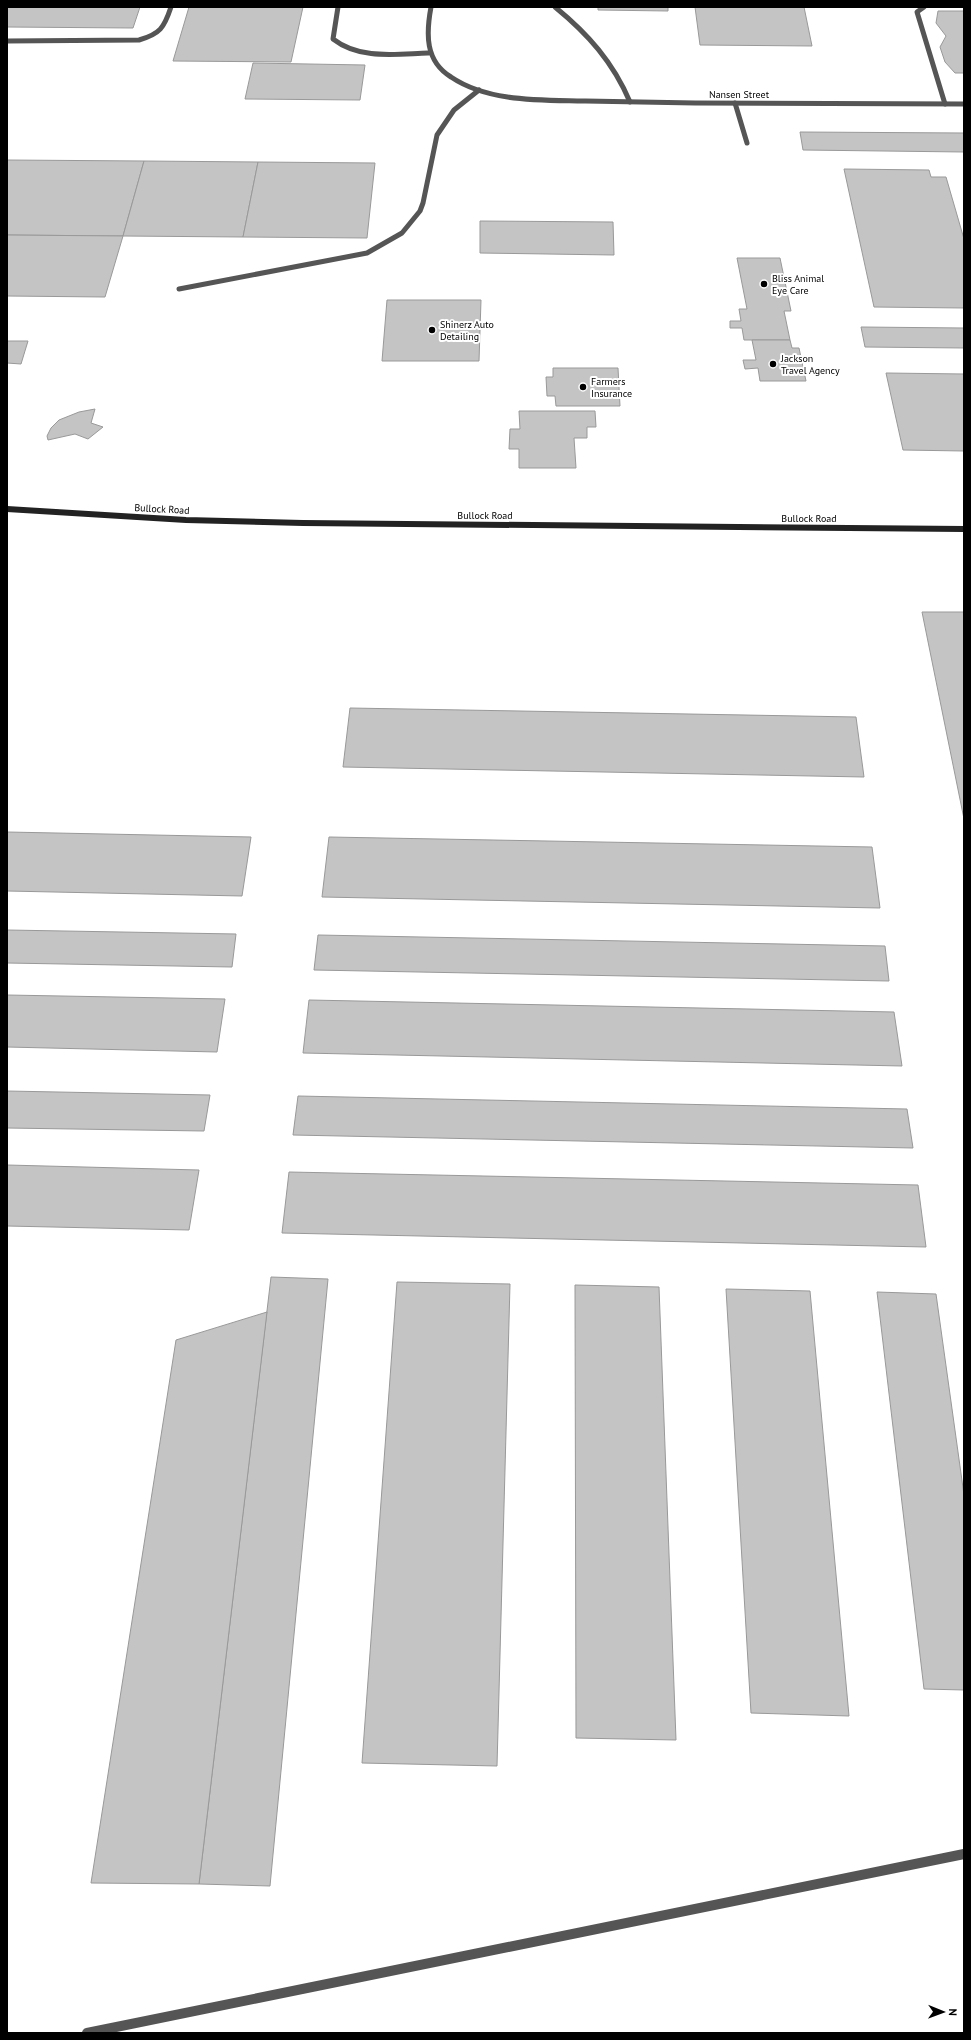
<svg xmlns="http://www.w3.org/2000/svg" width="971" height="2040" font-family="'PT Sans',sans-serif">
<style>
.building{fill:#c4c4c4;stroke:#999}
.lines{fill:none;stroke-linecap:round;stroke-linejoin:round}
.lane-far1{stroke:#555;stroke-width:5}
.lane{stroke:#555;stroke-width:10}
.street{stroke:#555;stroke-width:5}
.secondary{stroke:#222;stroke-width:6}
.poi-dot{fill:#000;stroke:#fff;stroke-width:1.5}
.labels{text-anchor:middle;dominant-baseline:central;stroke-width:4;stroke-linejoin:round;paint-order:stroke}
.far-street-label{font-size:10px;fill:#000;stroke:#fff}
.far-poi-label{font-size:10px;fill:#000;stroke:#fff;text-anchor:start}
</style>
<rect width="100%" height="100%" fill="#fff"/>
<g class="building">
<path d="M 7,7 L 140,7 L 133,28 L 7,27 Z"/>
<path d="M 189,7 L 303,7 L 291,62 L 173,61 Z"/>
<path d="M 598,7 L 668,7 L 668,11 L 598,10 Z"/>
<path d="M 695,7 L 804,7 L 812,46 L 700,45 Z"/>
<path d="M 938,11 L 964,11 L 964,73 L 955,73 L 945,62 L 940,47 L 946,36 L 936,23 Z"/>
<path d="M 253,63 L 365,65 L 360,100 L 245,99 Z"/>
<path d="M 800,132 L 964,133 L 964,152 L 803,150 Z"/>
<path d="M 7,160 L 144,161 L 123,236 L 7,235 Z"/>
<path d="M 144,161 L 258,162 L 243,237 L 123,236 Z"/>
<path d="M 258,162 L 375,163 L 367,238 L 243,237 Z"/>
<path d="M 844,169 L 929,170 L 931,177 L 946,177 L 964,239 L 964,308 L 874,307 Z"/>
<path d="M 480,221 L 613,222 L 614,255 L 480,253 Z"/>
<path d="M 7,235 L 123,236 L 105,297 L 7,296 Z"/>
<path d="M 737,258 L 780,258 L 791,311 L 784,311 L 790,340 L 744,340 L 742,328 L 730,328 L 730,321 L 741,321 L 739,309 L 747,309 Z"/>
<path d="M 387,300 L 481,300 L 479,361 L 382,361 Z"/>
<path d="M 861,327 L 964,328 L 964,348 L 865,347 Z"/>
<path d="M 752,340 L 790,340 L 792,348 L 799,348 L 806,381 L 760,381 L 758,368 L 745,369 L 743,360 L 756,360 Z"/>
<path d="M 7,341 L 28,341 L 21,364 L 7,363 Z"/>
<path d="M 553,368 L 618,368 L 620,406 L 556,406 L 555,396 L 547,396 L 546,377 L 553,377 Z"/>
<path d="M 886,373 L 964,374 L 964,451 L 903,450 Z"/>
<path d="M 95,409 L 91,423 L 103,427 L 88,439 L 75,434 L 48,440 L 47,436 L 51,428 L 59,420 L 79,412 Z"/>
<path d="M 519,411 L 595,411 L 596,427 L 587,427 L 587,438 L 574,438 L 576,468 L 519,468 L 519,449 L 509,449 L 510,429 L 520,429 Z"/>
<path d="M 922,612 L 964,612 L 964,819 Z"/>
<path d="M 350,708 L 856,717 L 864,777 L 343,767 Z"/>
<path d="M 7,832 L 251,837 L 242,896 L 7,891 Z"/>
<path d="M 329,837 L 872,847 L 880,908 L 322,897 Z"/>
<path d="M 7,930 L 236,934 L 232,967 L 7,963 Z"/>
<path d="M 318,935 L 885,946 L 889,981 L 314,970 Z"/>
<path d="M 7,995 L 225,999 L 217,1052 L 7,1047 Z"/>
<path d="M 309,1000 L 894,1012 L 902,1066 L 303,1053 Z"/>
<path d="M 7,1091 L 210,1095 L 204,1131 L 7,1128 Z"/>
<path d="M 298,1096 L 907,1109 L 913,1148 L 293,1135 Z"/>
<path d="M 7,1165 L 199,1170 L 189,1230 L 7,1226 Z"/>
<path d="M 289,1172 L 918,1185 L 926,1247 L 282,1233 Z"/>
<path d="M 271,1277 L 328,1279 L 270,1886 L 199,1884 Z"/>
<path d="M 397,1282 L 510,1284 L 497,1766 L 362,1763 Z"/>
<path d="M 575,1285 L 659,1287 L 676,1740 L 576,1738 Z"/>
<path d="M 726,1289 L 810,1291 L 849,1716 L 751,1713 Z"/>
<path d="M 877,1292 L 936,1294 L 964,1495 L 964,1690 L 924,1689 Z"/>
<path d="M 267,1312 L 199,1884 L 91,1883 L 176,1340 Z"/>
</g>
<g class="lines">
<g class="lane-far1">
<path d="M 735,103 L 747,143"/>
<path d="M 179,289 L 367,253 L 402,233 L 420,211 L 423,203 L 437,135 L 454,110 L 479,90"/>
</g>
<path class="lane" d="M 87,2033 L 964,1854"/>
<g class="street">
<path d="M 338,7 L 333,39 C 360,60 396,54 428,53"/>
<path d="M 431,7 C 426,34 425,61 451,77 C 488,102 540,100 583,101 C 620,102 657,102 695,103 C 785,103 874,104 964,104"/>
<path d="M 555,7 C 588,34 613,62 630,102"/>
<path d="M 924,7 L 917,12 L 945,104"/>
<path d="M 7,41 L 139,40 C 160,34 164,28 171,7"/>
</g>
<path class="secondary" d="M 7,509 L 186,520 L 303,523 L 964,529"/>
</g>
<g class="poi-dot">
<circle cx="764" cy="284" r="4"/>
<circle cx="432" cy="330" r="4"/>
<circle cx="773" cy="364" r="4"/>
<circle cx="583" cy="387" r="4"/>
</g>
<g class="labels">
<g class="far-street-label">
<text x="739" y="94">Nansen Street</text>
<text transform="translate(162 509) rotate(3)">Bullock Road</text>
<text x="485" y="515">Bullock Road</text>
<text x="809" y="518">Bullock Road</text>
</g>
<g class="far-poi-label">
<text x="772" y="278">Bliss Animal<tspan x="772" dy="12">Eye Care</tspan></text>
<text x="440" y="324">Shinerz Auto<tspan x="440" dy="12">Detailing</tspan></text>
<text x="781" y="358">Jackson<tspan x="781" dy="12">Travel Agency</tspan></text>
<text x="591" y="381">Farmers<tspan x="591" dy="12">Insurance</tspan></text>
</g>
</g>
<rect width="971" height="2040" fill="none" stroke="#000000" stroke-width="16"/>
<g transform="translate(943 2012) rotate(91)" stroke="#ffffff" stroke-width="3" paint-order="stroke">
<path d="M0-3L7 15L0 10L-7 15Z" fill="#000000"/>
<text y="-6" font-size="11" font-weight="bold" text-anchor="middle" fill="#000000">N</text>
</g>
</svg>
